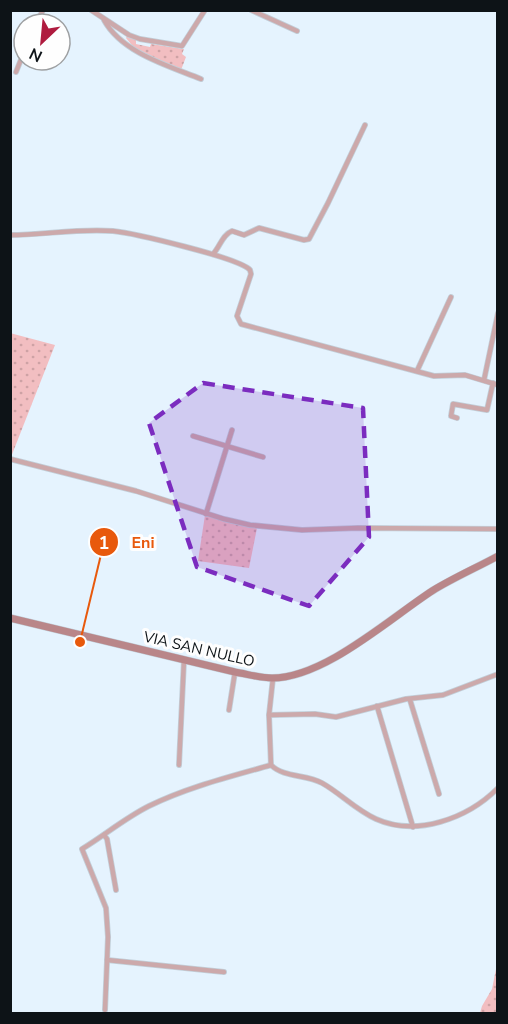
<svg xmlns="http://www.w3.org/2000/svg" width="508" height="1024" font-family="'Nunito Sans',sans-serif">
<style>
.grass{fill:url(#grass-dots)}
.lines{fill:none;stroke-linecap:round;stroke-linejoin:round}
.street-casing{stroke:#c2cfd9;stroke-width:6}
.secondary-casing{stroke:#c2cfd9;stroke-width:8}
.street{stroke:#cca9ab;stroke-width:4.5}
.secondary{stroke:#b98689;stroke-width:7}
.marked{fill:#7b2cbf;fill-opacity:0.2;stroke:#7b2cbf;stroke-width:4.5;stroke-dasharray:12 8;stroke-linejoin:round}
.labels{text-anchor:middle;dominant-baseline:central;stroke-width:6;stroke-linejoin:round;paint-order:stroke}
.street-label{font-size:15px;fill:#0d1317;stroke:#fefefe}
.leader{fill:none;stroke:#e8590c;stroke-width:2}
.callout-dot{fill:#e8590c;stroke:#fefefe;stroke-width:2}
.mark-label{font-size:18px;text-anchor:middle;font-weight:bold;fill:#fff}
.callout-label{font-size:16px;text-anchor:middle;font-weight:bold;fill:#e8590c;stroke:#fefefe;stroke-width:6;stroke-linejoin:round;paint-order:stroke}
</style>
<defs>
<pattern id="grass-dots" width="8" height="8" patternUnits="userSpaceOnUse" patternTransform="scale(1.5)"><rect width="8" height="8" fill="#f2bec1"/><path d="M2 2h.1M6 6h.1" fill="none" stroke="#cea2a5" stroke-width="1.8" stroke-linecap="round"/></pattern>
</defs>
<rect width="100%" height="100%" fill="#e5f3fe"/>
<g class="grass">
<path d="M 127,36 L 136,40 L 136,44 L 150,47 L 151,44 L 184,49 L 182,54 L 186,57 L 181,70 L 135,49 L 126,38 Z"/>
<path d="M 10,333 L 55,345 L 11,457 L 10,457 Z"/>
<path d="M 205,515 L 257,528 L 249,568 L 198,561 Z"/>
<path d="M 497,964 L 497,1013 L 480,1013 L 482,1006 L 492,989 Z"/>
</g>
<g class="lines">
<g class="street-casing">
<g id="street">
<path d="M 91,10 L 129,35 L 140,39 L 182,46 L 205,10"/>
<path d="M 251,10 L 297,31"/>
<path d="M 104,20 C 122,53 169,66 201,79"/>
<path d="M 36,24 L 43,10"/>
<path d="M 16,72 L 24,52"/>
<path d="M 10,235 C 44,235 79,228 113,231 C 133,233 240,258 250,270 L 251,274 L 237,316 L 241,324 L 434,376 L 465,375 L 498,385"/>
<path d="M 213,254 C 220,247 222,235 232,231 L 244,235 L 259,228 L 304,240 L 309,239 L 328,203 L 365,125"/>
<path d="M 417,371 L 451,297"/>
<path d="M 484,380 L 498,313"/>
<path d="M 457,418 L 451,416 L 453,404 L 487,410 L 493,383"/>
<path d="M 193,436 L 263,457"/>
<path d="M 10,459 L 136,491 L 224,519 L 250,525 L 302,530 L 358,528 L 498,529"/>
<path d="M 206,514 L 232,430"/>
<path d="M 273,678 L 269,715 L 271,765 C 284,778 306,774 322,783 C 340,793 356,810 376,819 C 416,837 467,819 498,788"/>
<path d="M 410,700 L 439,794"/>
<path d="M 377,706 L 413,827"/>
<path d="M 229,710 L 235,672"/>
<path d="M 269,715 L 315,714 L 336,717 L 406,699 L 443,695 L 498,674"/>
<path d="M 179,765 L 184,660"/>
<path d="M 104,835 L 107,839 L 116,890"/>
<path d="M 107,960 L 224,972"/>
<path d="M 105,1010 L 108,937 L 106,908 L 82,849 C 105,835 125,818 149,806 C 188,787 229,777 271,765"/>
</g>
</g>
<g class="secondary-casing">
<path id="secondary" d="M 10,618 L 235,672 C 247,674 260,678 272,678 C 324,678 389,619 432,591 C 453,578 476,568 498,556"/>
</g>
<use href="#street" class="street"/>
<use href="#secondary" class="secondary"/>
</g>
<path class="marked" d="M 203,383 L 363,408 L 369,537 L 309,606 L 197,567 L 149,423 Z"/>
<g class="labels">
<g class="street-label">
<text transform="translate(199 649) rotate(13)">VIA SAN NULLO</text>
</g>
</g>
<path class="leader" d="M80 642L104 542"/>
<g class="callout-dot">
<circle cx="80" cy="642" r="6"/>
<circle cx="104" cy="542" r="15"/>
</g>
<g class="mark-label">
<text x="104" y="549">1</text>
</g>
<g class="callout-label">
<text x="143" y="548">Eni</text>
</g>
<rect width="508" height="1024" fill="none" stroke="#0d1317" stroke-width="24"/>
<g transform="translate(42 42) rotate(206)"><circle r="28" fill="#fefefe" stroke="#9ea0a2" stroke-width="1.5"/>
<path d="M0-4.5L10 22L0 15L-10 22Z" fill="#af1b3f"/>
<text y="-9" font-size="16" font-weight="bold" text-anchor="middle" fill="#0d1317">N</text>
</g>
</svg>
